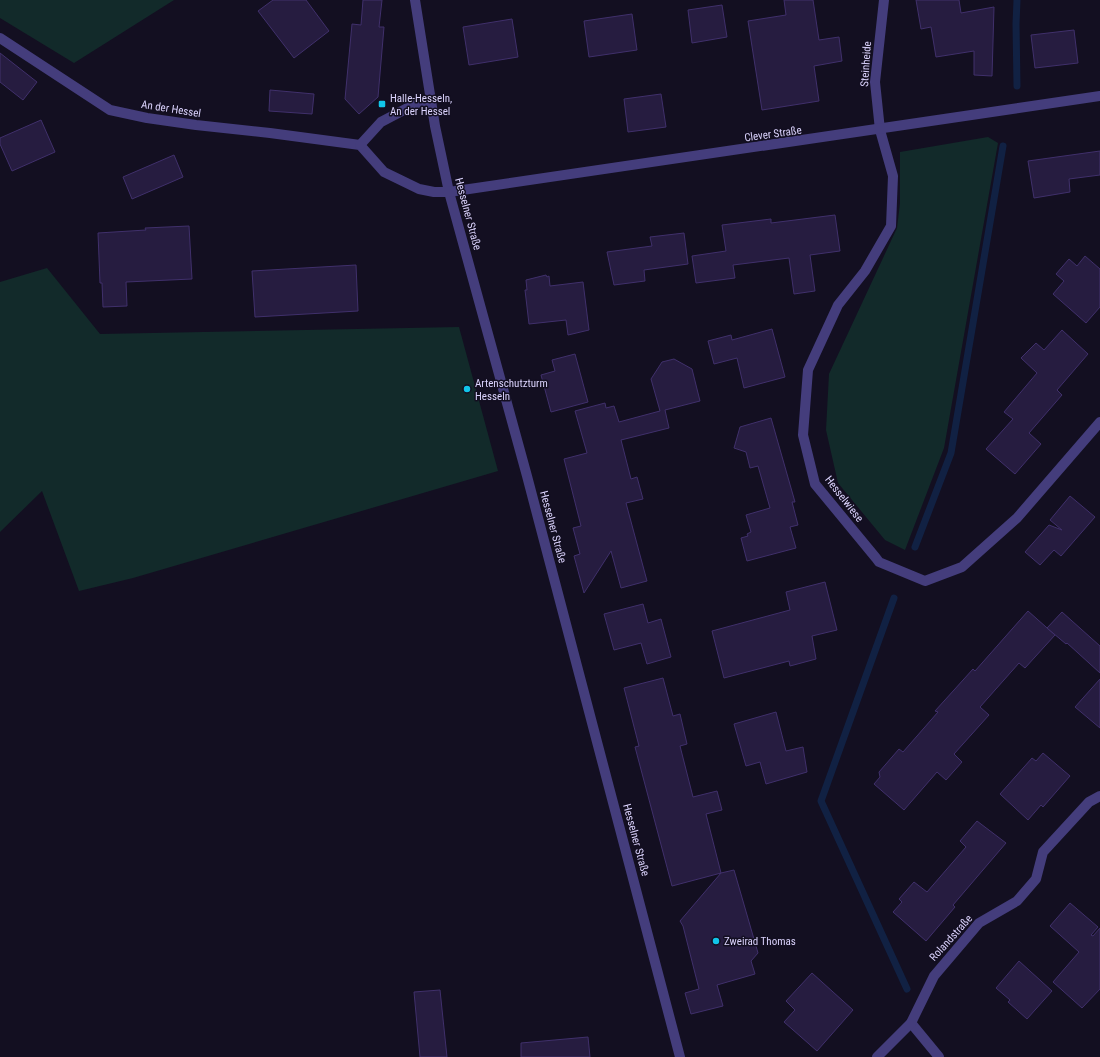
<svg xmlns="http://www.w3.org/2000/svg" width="1100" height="1057" font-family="'Roboto Condensed',sans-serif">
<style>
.green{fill:#122a2a}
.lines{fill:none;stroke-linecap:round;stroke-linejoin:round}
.stream{stroke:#112143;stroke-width:7}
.building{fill:#261c40;stroke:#40306b}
.street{stroke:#443d7c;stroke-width:10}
.poi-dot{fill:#11c5e9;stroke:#130f21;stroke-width:1.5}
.labels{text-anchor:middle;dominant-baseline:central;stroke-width:3;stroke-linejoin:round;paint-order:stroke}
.street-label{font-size:11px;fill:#dad2fc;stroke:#130f21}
.poi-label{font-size:11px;fill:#dad2fc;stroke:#130f21;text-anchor:start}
</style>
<rect width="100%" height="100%" fill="#130f21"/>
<g class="green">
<path d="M 0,0 L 174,0 L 74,63 L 0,18 Z"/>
<path d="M 988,137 L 998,143 L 944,448 L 905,550 L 885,540 L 838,483 L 826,430 L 829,374 L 897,228 L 900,203 L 900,152 Z"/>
<path d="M 47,268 L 100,334 L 459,327 L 498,471 L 133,578 L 79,591 L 42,491 L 0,532 L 0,282 Z"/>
</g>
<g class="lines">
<g class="stream">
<path d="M 1017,86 L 1016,24 L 1017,0"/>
<path d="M 915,547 L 951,453 L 1003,146"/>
<path d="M 894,598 L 821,801 L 907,989"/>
</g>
</g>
<g class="building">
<path d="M 273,0 L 306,0 L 329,31 L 294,58 L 258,11 Z"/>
<path d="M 363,0 L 382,0 L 379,27 L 384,27 L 378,97 L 359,114 L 345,99 L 352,24 L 361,25 Z"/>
<path d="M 784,0 L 813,0 L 819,40 L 839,37 L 842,61 L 814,66 L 819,101 L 762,110 L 748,21 L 786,15 Z"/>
<path d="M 916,0 L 959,0 L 961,13 L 994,7 L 992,76 L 974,75 L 974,51 L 936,57 L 931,27 L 921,29 Z"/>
<path d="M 722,5 L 727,37 L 692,43 L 688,10 Z"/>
<path d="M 632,14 L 637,50 L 589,57 L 584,21 Z"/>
<path d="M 512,19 L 518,57 L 469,65 L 463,27 Z"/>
<path d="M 1074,30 L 1078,63 L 1035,68 L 1031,35 Z"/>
<path d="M 0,53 L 37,82 L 23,100 L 0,82 Z"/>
<path d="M 270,90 L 314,94 L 312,114 L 269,111 Z"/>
<path d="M 661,94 L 666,127 L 628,132 L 624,99 Z"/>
<path d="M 41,120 L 55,152 L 12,171 L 0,144 L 0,138 Z"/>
<path d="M 1100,151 L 1100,175 L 1069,179 L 1070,192 L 1034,198 L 1028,161 Z"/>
<path d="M 174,155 L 183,177 L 132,199 L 123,177 Z"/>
<path d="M 835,215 L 840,251 L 810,255 L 815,291 L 794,294 L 789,258 L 733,265 L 735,278 L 696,283 L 692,256 L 726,251 L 722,225 L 771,219 L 771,223 Z"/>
<path d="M 189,226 L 192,279 L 126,282 L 127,306 L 103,307 L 102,283 L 100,283 L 98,233 L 146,230 L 145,228 Z"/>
<path d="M 684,233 L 688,264 L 644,270 L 645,281 L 614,285 L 607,252 L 652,246 L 650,237 Z"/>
<path d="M 1085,256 L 1100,269 L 1100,307 L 1086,323 L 1053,294 L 1064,281 L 1056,274 L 1069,259 L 1077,266 Z"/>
<path d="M 356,265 L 358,311 L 255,317 L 252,271 Z"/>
<path d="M 546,275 L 547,277 L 549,276 L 550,286 L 583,282 L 589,330 L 568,335 L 566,320 L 529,324 L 525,290 L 527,290 L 526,280 Z"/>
<path d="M 772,329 L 785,377 L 744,388 L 737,358 L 714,364 L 708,341 L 731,335 L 732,340 Z"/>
<path d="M 1062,330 L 1088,354 L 1057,390 L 1062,395 L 1029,433 L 1041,444 L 1015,474 L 986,449 L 1013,419 L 1004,412 L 1037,373 L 1021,358 L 1036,343 L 1044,350 Z"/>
<path d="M 575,354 L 588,402 L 551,412 L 541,375 L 555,371 L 552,360 Z"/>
<path d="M 674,359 L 692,369 L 700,401 L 665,410 L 669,428 L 621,440 L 631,479 L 637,477 L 643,499 L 626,503 L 647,581 L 621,588 L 611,551 L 584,593 L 574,556 L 580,554 L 573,528 L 581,526 L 564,459 L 587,453 L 575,411 L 605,403 L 606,408 L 614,406 L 619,422 L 660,411 L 651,379 L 662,362 Z"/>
<path d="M 771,418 L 795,502 L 792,502 L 798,525 L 790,527 L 796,548 L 747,561 L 741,538 L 748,536 L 747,534 L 751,532 L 746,515 L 770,508 L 758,466 L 750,468 L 746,452 L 734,448 L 740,427 Z"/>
<path d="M 1070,496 L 1095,517 L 1061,556 L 1054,550 L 1040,565 L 1025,552 L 1049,525 L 1062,530 L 1050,520 Z"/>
<path d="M 825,582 L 837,630 L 812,636 L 816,659 L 790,666 L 789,661 L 724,678 L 712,631 L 790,610 L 786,592 Z"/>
<path d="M 643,604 L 648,623 L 661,619 L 671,657 L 647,664 L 641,643 L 614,650 L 604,614 Z"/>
<path d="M 1028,611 L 1055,635 L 1025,668 L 1019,663 L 980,707 L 989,715 L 954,754 L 962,762 L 946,780 L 937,772 L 904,810 L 874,784 L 880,777 L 879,772 L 899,749 L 903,752 L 938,712 L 935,711 L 973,669 L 975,671 Z"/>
<path d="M 1062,612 L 1100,646 L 1100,673 L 1067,643 L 1066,644 L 1047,628 Z"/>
<path d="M 663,678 L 673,716 L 680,714 L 687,744 L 680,746 L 693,797 L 717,791 L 722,810 L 706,814 L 721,873 L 734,870 L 758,953 L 751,961 L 755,974 L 717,985 L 723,1006 L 691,1014 L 685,993 L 699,989 L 683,926 L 680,921 L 721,873 L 672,886 L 635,747 L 639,746 L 624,688 Z"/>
<path d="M 1100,679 L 1100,728 L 1075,707 Z"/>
<path d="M 776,712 L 786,751 L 803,747 L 807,772 L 766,784 L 760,762 L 746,766 L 734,724 Z"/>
<path d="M 1043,753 L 1070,776 L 1043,807 L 1041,805 L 1028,820 L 1000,794 L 1032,758 L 1036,761 Z"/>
<path d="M 977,821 L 1006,843 L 953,905 L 955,907 L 926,941 L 893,912 L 902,902 L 899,899 L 914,882 L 927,892 L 966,847 L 960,841 Z"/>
<path d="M 1070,903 L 1098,927 L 1091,935 L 1093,936 L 1100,928 L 1100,989 L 1082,1008 L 1053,982 L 1079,952 L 1050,926 Z"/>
<path d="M 1019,961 L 1052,991 L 1027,1019 L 1008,1002 L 1010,1000 L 996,988 Z"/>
<path d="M 812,973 L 853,1010 L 817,1051 L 784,1022 L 795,1010 L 786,1001 Z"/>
<path d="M 440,990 L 447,1057 L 420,1057 L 414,992 Z"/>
<path d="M 588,1037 L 590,1057 L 521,1057 L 521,1043 Z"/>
</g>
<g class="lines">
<g class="street">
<path d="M 415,0 L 435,126 L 449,192 L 527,476 L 680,1057"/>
<path d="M 884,0 L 875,82 L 880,130 L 893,176 L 891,226 L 865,271 L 838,305 L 808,370 L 803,435 L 815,484 L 876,558 L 879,562 L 925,581 L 962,567 L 1017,518 L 1100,422"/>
<path d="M 0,38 L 110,110 L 147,118 L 196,125 L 270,133 L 360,145 L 384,172 L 419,189 L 434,192 L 449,192 C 666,161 883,129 1100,96"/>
<path d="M 360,145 L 381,122 L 419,102 L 431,100"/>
<path d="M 911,1023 L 939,1057"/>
<path d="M 877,1057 L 911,1023 L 934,976 L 979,923 L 1017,901 L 1036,879 L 1043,852 L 1089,802 L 1100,796"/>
</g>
</g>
<g class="poi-dot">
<rect x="378" y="100" width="8" height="8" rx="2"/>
<circle cx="467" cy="389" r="4"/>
<circle cx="716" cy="941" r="4"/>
</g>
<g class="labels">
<g class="street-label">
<text transform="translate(866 64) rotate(-86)">Steinheide</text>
<text transform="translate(171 109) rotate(9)">An der Hessel</text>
<text transform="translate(773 134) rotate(-8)">Clever Straße</text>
<text transform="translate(468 214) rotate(75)">Hesselner Straße</text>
<text transform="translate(844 499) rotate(52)">Hesselwiese</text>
<text transform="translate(553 527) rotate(75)">Hesselner Straße</text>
<text transform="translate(636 840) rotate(75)">Hesselner Straße</text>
<text transform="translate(951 938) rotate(-48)">Rolandstraße</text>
</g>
<g class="poi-label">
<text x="390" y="98">Halle-Hesseln,<tspan x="390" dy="13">An der Hessel</tspan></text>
<text x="475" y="383">Artenschutzturm<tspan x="475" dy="13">Hesseln</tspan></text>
<text x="724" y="941">Zweirad Thomas</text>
</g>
</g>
</svg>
